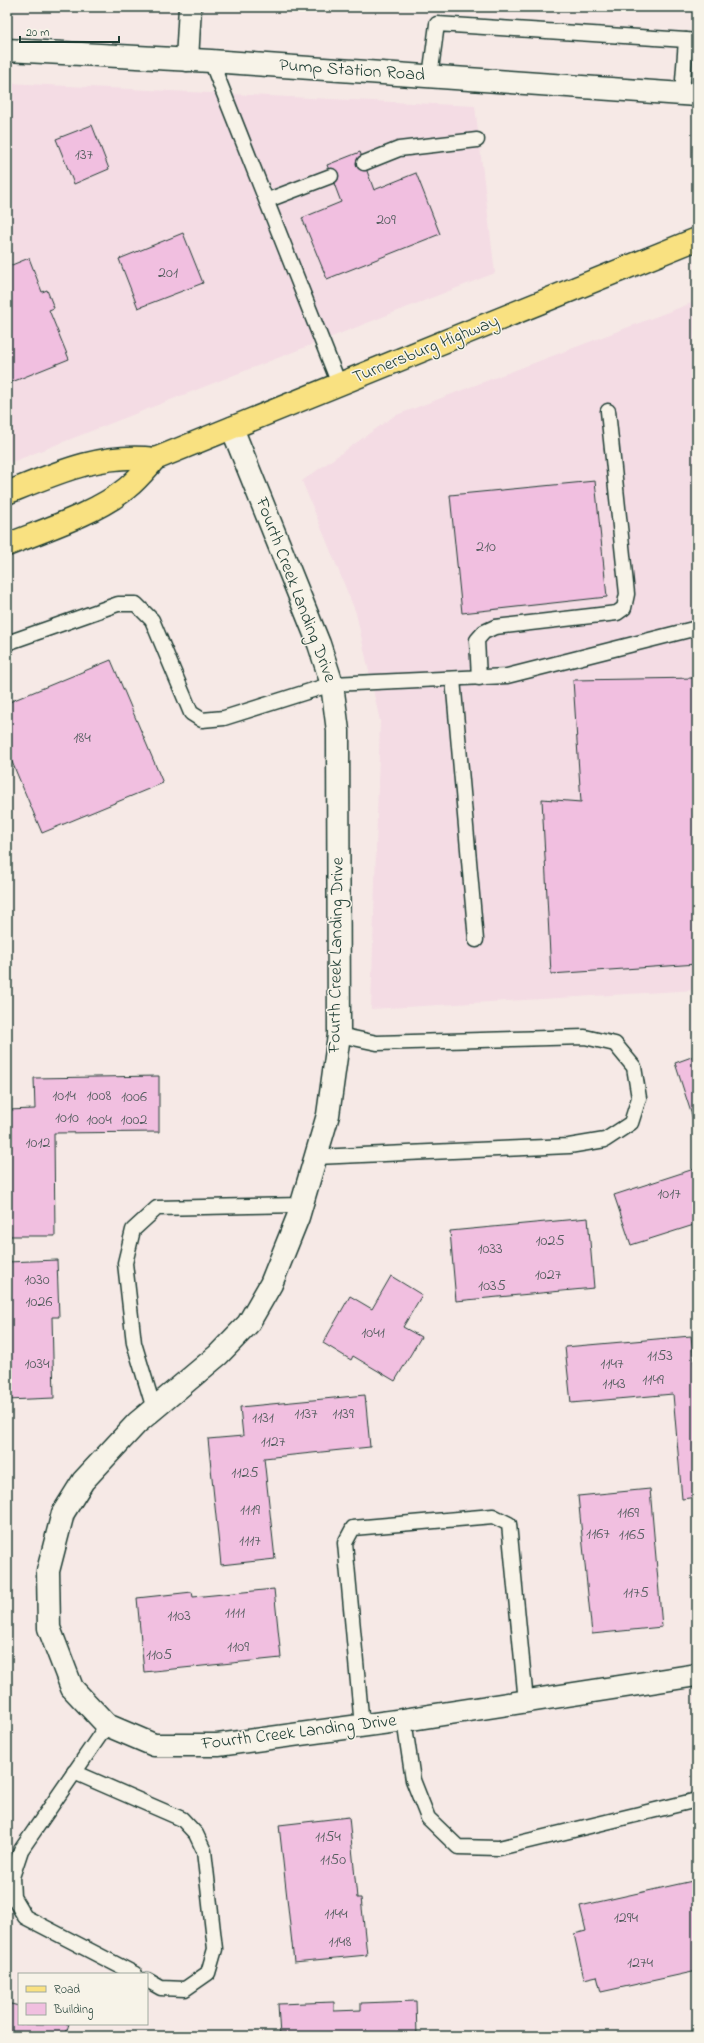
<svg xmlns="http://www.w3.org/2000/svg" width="704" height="2043" font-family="'Indie Flower',sans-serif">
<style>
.built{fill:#f4dce4}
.building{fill:#f1bfe0;stroke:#1f3d34}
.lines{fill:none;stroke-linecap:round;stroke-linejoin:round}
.lane-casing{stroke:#1f3d34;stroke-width:17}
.street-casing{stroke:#1f3d34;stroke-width:25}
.primary-casing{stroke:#1f3d34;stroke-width:25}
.lane{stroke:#f7f3e8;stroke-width:14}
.street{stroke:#f7f3e8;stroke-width:22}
.primary{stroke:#f9e181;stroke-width:22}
.labels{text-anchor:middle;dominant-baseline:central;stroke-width:3;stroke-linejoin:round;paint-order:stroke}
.number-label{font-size:16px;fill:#545e5f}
.street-label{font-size:18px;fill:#1f3d34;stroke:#f7f3e8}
</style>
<rect width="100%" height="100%" fill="#f6e9e6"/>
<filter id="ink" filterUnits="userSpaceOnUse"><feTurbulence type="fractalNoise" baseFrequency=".025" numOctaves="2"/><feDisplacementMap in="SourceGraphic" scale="8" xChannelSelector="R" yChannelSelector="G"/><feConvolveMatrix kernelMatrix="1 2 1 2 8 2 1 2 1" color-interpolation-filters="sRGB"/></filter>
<g filter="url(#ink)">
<g class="built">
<path d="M 7,83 L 475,106 L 495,273 L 7,464 Z"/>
<path d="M 697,301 L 697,990 L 371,1009 L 380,721 L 356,613 L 302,481 L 394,416 Z"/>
</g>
<g class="building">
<path d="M 92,125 L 109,169 L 74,184 L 56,139 Z"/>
<path d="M 360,152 L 374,190 L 416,173 L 440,234 L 327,279 L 302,218 L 341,202 L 327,165 Z"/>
<path d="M 183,233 L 203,283 L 138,308 L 119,259 Z"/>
<path d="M 29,258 L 42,292 L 47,290 L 54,308 L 49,310 L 69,359 L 7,384 L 7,267 Z"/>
<path d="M 595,481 L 607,597 L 462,613 L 450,495 Z"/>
<path d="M 111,660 L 163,783 L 42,833 L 7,750 L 7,703 Z"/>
<path d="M 697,678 L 697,964 L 551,974 L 542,799 L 581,802 L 573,680 Z"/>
<path d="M 697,1055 L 697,1131 L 675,1063 Z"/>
<path d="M 159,1076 L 159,1132 L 54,1133 L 55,1236 L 7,1236 L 7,1110 L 35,1109 L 34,1078 Z"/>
<path d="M 697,1168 L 697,1224 L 631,1245 L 614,1195 Z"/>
<path d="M 588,1218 L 594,1288 L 456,1301 L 450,1231 Z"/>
<path d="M 57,1260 L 59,1317 L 52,1317 L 54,1398 L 7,1400 L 7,1262 Z"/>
<path d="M 391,1276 L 422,1295 L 403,1327 L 421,1337 L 395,1381 L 353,1356 L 351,1360 L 323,1343 L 350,1296 L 372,1309 Z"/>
<path d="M 691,1336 L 695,1371 L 697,1371 L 697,1497 L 682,1499 L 673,1394 L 571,1403 L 565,1347 Z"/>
<path d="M 365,1395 L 370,1447 L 264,1458 L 275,1559 L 221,1565 L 208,1439 L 243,1436 L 240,1407 Z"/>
<path d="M 650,1489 L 662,1627 L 592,1634 L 578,1496 Z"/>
<path d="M 274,1589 L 281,1658 L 144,1672 L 137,1598 L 192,1592 L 193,1597 Z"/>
<path d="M 349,1817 L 357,1898 L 361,1898 L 367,1955 L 294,1962 L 279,1825 Z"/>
<path d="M 697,1880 L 697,1971 L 601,1992 L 597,1976 L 584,1979 L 574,1934 L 586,1931 L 580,1906 Z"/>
<path d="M 416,2001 L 417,2036 L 280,2036 L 278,2004 L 334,2002 L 334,2011 L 361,2010 L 361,2003 Z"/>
<path d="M 7,2003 L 19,2006 L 19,2024 L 69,2024 L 65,2036 L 7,2036 Z"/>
</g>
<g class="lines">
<g class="lane-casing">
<g id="lane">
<path d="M 211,61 L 339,384"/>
<path d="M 430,77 L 437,24 L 686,40"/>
<path d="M 682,94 L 686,40 L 697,41"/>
<path d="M 364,163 L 399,149 L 477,140"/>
<path d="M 268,200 L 331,176"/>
<path d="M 7,643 L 118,604 L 136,604 L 152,620 L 191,713 L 202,720 L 224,718 L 332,684 L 507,676 L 697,628"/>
<path d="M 479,678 L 477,640 L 484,632 L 495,627 L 617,613 L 624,608 L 627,594 L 608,411"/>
<path d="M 453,679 L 476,940"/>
<path d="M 316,1157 L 569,1146 L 605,1140 L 631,1123 L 639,1098 L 634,1067 L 615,1044 L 585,1037 L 377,1043 L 339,1035"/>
<path d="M 154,1409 L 134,1343 L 125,1263 L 133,1230 L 157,1208 L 302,1205"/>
<path d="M 404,1720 L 413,1780 L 428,1818 L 458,1847 L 499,1848 L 697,1800"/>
<path d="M 107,1725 L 21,1850 L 12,1877 L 13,1897 L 25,1917 L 135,1974"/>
<path d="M 362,1726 L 345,1543 L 353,1528 L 493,1516 L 509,1524 L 526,1702"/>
<path d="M 74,1772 L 182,1819 L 196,1834 L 204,1851 L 215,1949 L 208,1973 L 185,1989 L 161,1988 L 147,1980"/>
</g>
</g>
<g class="street-casing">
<g id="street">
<path d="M 7,50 L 211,61 L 697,95"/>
<path d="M 187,60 L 190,7"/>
<path d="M 232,428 L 319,644 L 332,684 L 338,731 L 339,1035 L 328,1115 L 298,1217 L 271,1284 L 248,1324 L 218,1355 L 137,1423 L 83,1481 L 63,1513 L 48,1571 L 49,1628 L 72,1688 L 107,1725 L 154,1745 L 218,1745 L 404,1720 L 697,1675"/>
</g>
</g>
<g class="primary-casing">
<g id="primary">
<path d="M 7,493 C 56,473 102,452 155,459"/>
<path d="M 7,545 C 44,530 97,513 127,488 C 138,479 146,469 155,459 L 697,239"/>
</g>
</g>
<use href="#lane" class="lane"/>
<use href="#street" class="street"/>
<use href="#primary" class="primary"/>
</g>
</g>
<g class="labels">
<g class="number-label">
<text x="84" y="155">137</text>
<text x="386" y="220">209</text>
<text x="168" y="273">201</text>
<text x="486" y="547">210</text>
<text x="82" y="738">184</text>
<text x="64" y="1096">1014</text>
<text x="99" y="1096">1008</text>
<text x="134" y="1097">1006</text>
<text x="67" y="1118">1010</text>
<text x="99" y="1120">1004</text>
<text x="134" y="1120">1002</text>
<text x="38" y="1143">1012</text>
<text x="669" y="1194">1017</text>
<text x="550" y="1241">1025</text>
<text x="490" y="1249">1033</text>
<text x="548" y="1275">1027</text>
<text x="37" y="1280">1030</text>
<text x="492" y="1286">1035</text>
<text x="39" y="1302">1026</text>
<text x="373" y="1333">1041</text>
<text x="660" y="1356">1153</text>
<text x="37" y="1364">1034</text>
<text x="612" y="1364">1147</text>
<text x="653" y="1380">1149</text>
<text x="614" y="1384">1143</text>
<text x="306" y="1414">1137</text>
<text x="343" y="1414">1139</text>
<text x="263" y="1418">1131</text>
<text x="273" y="1442">1127</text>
<text x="245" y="1473">1125</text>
<text x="250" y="1510">1119</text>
<text x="628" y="1513">1169</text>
<text x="598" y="1534">1167</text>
<text x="632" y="1535">1165</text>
<text x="250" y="1541">1117</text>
<text x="636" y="1593">1175</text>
<text x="235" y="1613">1111</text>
<text x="179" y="1616">1103</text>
<text x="238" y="1647">1109</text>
<text x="159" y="1655">1105</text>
<text x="328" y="1837">1154</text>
<text x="333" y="1860">1150</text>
<text x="336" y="1914">1144</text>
<text x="626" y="1918">1294</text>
<text x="340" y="1942">1148</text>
<text x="640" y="1963">1274</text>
</g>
<g class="street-label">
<text transform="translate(352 71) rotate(4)">Pump Station Road</text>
<text transform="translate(426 350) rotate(-22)">Turnersburg Highway</text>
<text transform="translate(295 590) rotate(69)">Fourth Creek Landing Drive</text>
<text transform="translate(337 955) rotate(-89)">Fourth Creek Landing Drive</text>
<text transform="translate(299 1733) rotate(-7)">Fourth Creek Landing Drive</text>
</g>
</g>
<rect width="704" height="2043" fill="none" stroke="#f7f3e8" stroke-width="24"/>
<rect x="12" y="12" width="680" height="2019" fill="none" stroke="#1f3d34" stroke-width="1.5" filter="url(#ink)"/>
<rect x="18" y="1973" width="130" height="52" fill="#f7f3e8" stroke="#a1aaa0"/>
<rect x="26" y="1986" width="20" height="6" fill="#f9e181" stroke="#a1aaa0"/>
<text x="54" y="1993" font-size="12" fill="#1f3d34">Road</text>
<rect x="26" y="2003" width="20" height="12" fill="#f1bfe0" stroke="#a1aaa0"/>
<text x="54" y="2013" font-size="12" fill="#1f3d34">Building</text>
<path d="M20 36v6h99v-6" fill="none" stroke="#1f3d34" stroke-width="2"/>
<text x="26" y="36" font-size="12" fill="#1f3d34" stroke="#f7f3e8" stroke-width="3" paint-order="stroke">20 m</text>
</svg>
